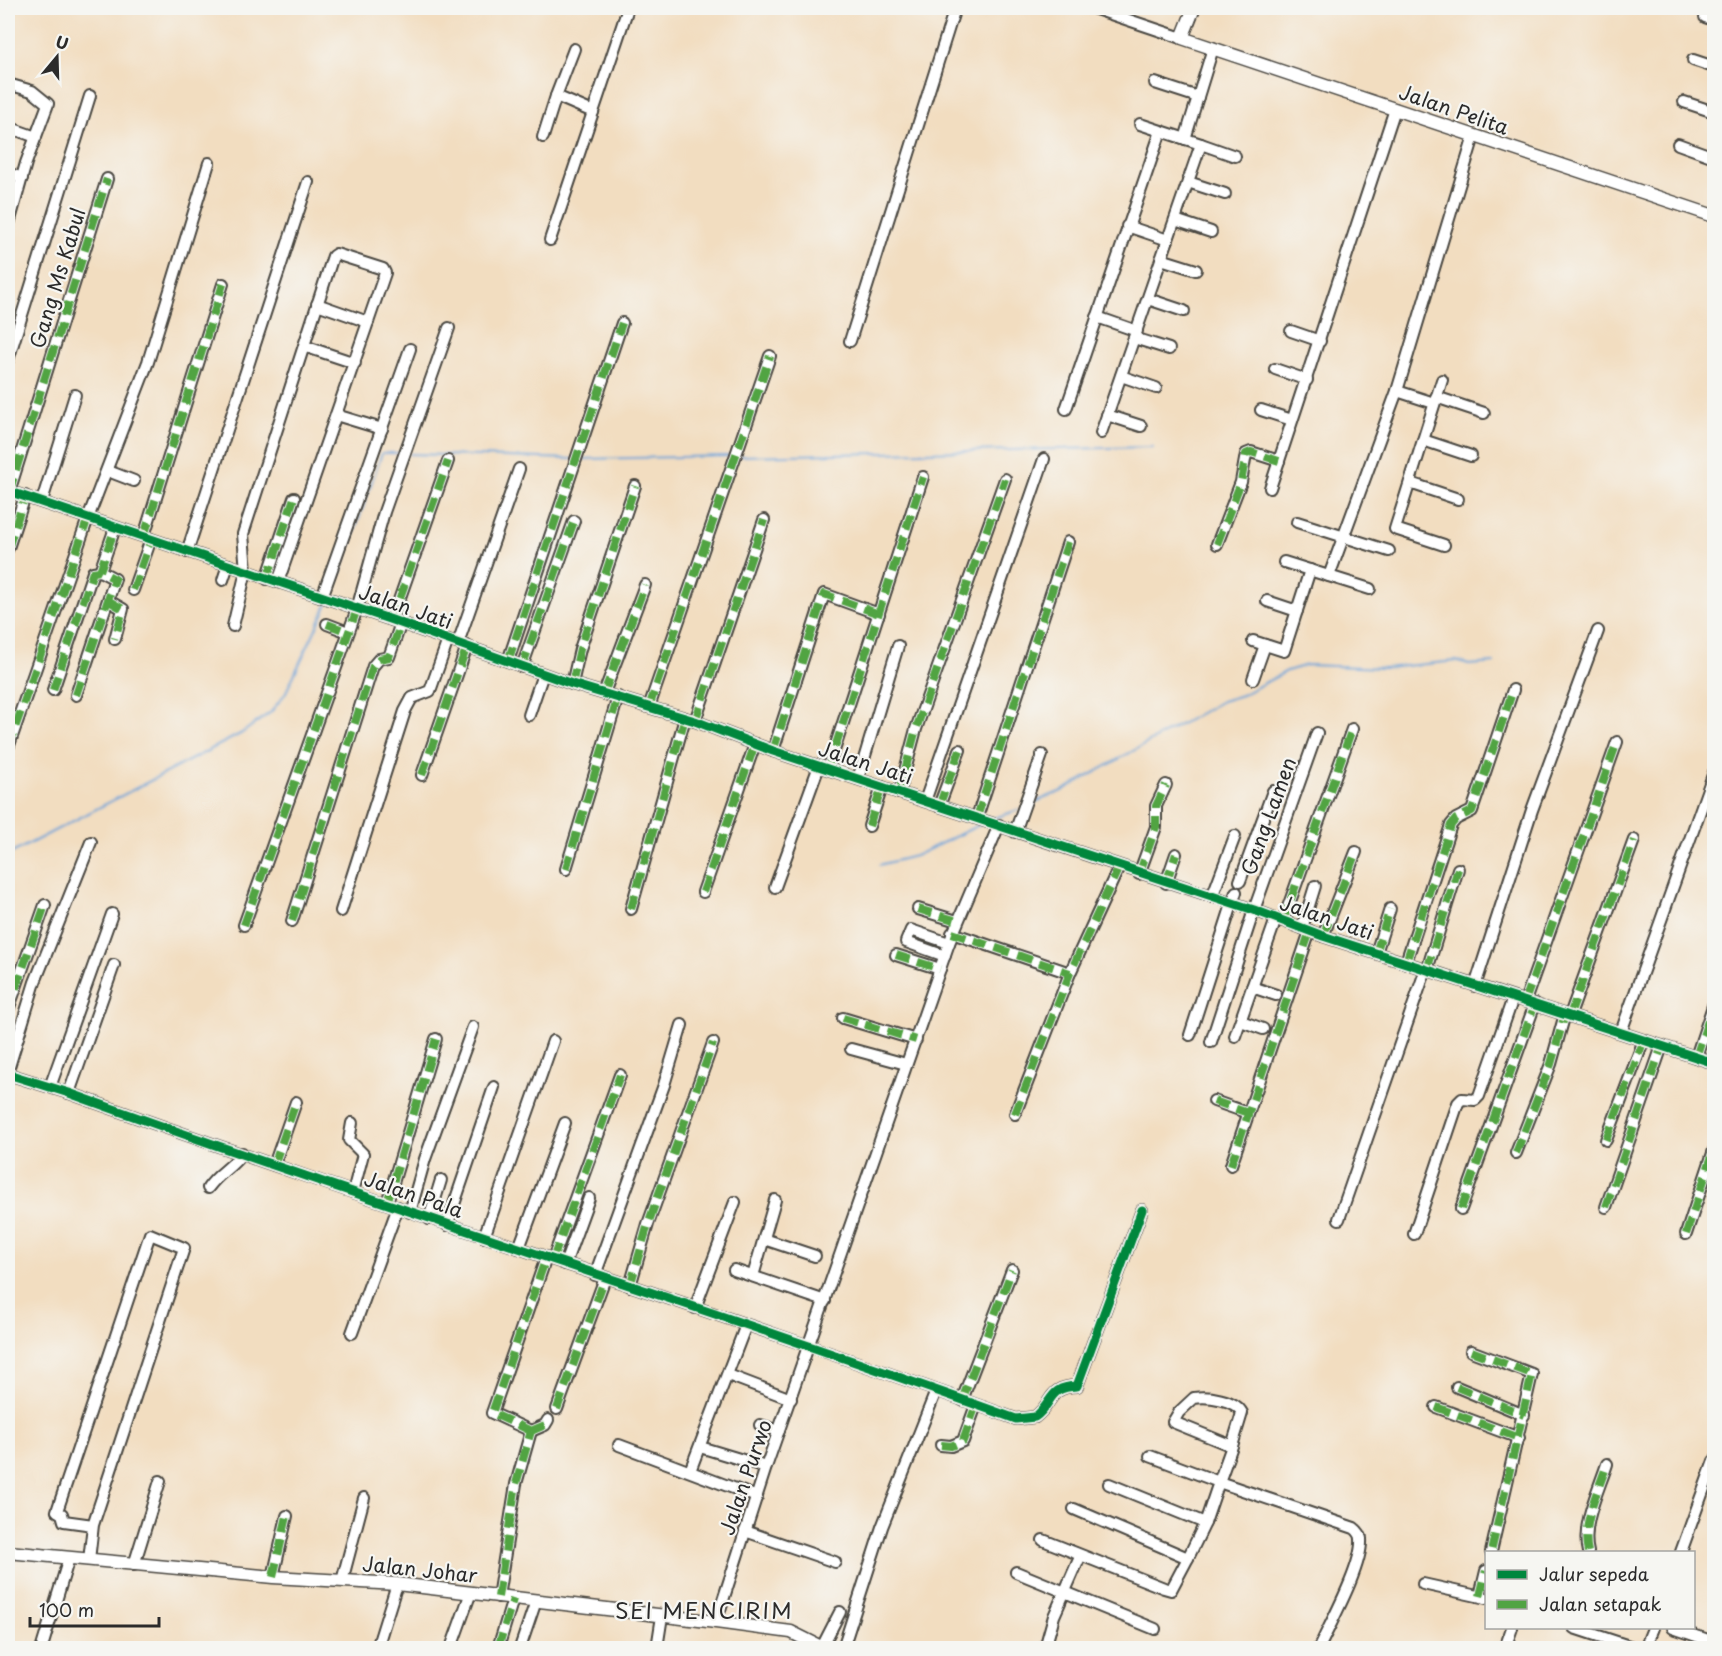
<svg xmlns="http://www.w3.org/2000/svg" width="1722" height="1656" font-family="'Playpen Sans',sans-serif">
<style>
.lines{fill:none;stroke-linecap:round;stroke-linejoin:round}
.stream{stroke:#69a2d8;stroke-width:2}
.minor-casing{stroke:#494641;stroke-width:14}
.tertiary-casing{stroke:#494641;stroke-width:15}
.minor{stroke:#fff;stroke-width:10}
.tertiary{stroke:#fff;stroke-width:12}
.quiet{stroke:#51a443;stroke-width:8;stroke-dasharray:15 8;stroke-linecap:butt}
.cycleway-casing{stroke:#f6f6f2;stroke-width:13}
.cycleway{stroke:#00873e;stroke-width:9}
.labels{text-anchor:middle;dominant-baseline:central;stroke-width:4.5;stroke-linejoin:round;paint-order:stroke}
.street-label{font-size:20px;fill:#2b2b2b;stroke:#f6f6f2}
.quarter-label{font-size:22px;letter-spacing:1.5px;fill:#2b2b2b;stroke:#f6f6f2}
</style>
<rect width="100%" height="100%" fill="#f6f6f2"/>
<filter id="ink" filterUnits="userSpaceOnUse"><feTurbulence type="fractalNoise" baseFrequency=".0167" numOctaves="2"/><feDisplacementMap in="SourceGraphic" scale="12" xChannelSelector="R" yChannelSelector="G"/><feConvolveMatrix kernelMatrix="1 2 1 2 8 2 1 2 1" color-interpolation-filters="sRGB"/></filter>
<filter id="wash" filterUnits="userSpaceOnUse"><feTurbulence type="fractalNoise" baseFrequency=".008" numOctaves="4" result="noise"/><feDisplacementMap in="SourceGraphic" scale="24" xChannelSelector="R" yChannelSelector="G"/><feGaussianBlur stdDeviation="1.35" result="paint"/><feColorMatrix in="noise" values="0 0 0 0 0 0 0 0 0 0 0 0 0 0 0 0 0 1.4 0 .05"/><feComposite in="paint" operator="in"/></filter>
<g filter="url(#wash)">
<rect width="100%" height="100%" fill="#f2ddc0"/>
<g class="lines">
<g class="stream">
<path d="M 410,454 L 572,459"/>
<path d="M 740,456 L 1152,447"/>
<path d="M 581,459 L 731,456"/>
<path d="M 332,596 L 382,453 L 401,453"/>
<path d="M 1028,805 L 1062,791 L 1222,701 L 1242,695 L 1287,671 L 1307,665 L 1385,668 L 1456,661 L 1469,665 L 1494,663"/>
<path d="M 992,819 L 1018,810"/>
<path d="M 8,855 L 242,733 L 271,712 L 285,694 L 329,601"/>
<path d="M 879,865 L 915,856 L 981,824"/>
</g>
</g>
</g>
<g filter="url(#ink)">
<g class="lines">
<g class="minor-casing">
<g id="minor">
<path d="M 1093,8 L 1182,38"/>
<path d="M 1705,17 L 1714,20"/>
<path d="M 574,49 L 556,96 L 593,112"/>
<path d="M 1693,60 L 1714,67"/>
<path d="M 1155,83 L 1198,97"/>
<path d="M 8,84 L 32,91 L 48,104 L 26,163 L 8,227"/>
<path d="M 1684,102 L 1714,112"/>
<path d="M 1140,124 L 1161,131"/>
<path d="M 8,127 L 36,137"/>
<path d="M 543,137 L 556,96"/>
<path d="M 1185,139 L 1213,48"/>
<path d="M 1201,144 L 1235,156"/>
<path d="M 1678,144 L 1714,157"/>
<path d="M 8,173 L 22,178"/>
<path d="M 1188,182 L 1225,194"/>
<path d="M 1175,220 L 1211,232"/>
<path d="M 1127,226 L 1168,240"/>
<path d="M 550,240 L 628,8"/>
<path d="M 1161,259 L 1196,270"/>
<path d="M 1148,299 L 1184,311"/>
<path d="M 317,304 L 368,322"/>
<path d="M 1097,317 L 1137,331"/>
<path d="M 1291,331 L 1320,341"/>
<path d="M 1134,338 L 1169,349"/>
<path d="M 850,341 L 955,8"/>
<path d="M 304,346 L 355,363"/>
<path d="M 8,360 L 90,96"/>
<path d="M 1275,369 L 1307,380"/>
<path d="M 1121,376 L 1156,388"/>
<path d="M 1442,380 L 1395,529 L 1444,545"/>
<path d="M 1397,391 L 1434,403"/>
<path d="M 1436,397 L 1484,413"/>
<path d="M 1066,409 L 1161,131 L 1201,144 L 1101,433"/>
<path d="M 1261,410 L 1292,420"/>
<path d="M 336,415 L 382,429"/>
<path d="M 1107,415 L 1141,426"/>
<path d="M 1423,440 L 1471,456"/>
<path d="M 108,471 L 134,481"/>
<path d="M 1410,483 L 1458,499"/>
<path d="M 1270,488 L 1395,109"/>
<path d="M 8,491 L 392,620 L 572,684 L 695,721 L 773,751 L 1254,910 L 1323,936 L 1714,1063"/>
<path d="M 9,492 L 107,179"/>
<path d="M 42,501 L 75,395"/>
<path d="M 1297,522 L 1389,551"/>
<path d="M 144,536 L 223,284"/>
<path d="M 1217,544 L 1241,482 L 1246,454 L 1251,452 L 1279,461"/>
<path d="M 8,548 L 25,496"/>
<path d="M 187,552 L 308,182"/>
<path d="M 1284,562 L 1370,589"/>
<path d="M 1329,576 L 1397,391 L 1474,136"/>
<path d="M 267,579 L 294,498"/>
<path d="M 223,580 L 228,565"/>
<path d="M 133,590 L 151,539"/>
<path d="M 322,597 L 410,349"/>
<path d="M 109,601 L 123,609 L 115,639"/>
<path d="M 1267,601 L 1297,611"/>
<path d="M 392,620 L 448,461"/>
<path d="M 327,624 L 348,632"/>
<path d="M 233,626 L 246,571 L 243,534 L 333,256 L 336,254 L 383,269 L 385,273 L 278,582"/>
<path d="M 1253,641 L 1284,651 L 1310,570"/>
<path d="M 458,643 L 519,469"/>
<path d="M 508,661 L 622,323"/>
<path d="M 522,667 L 574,521"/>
<path d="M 1253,679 L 1265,645"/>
<path d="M 572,684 L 580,649 L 635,486"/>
<path d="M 53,690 L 93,572 L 100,571"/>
<path d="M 604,693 L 645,585"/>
<path d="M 76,695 L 115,579 L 100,571 L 115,528"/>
<path d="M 649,707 L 770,356"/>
<path d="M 529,715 L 543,674"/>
<path d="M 695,721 L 764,520"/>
<path d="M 8,748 L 88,518 L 148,362 L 209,163"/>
<path d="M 773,751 L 824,594 L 879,614"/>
<path d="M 828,769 L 923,477"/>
<path d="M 422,775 L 467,646"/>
<path d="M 858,779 L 898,646"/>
<path d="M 899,793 L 916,729 L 1005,479"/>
<path d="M 925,801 L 1044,459"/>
<path d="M 939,806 L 960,750"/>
<path d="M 977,817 L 1068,542"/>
<path d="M 869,826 L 882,787"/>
<path d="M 1015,832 L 1042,755"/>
<path d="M 566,869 L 618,697"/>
<path d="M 1139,874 L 1156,827 L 1156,806 L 1166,785"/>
<path d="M 1240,881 L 1273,791"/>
<path d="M 1166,883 L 1176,854"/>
<path d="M 775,887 L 819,766"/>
<path d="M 703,892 L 755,744"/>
<path d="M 1212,897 L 1235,836"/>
<path d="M 631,909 L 685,718"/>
<path d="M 918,909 L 957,921"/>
<path d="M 341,911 L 405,711 L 412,698 L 430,691 L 448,640"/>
<path d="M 292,921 L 373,666 L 379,659 L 389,657 L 401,623"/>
<path d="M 1283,921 L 1352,729"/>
<path d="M 244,925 L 357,609 L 384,512 L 449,328"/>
<path d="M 1302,928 L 1315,886"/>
<path d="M 952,933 L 1070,973"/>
<path d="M 1323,936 L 1356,852"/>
<path d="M 1376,953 L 1390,909"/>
<path d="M 896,955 L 940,969"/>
<path d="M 945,956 L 906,942 L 911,930 L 949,943"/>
<path d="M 1406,962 L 1451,825 L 1456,819 L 1472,811 L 1513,690"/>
<path d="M 1427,970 L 1458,869"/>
<path d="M 1475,986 L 1532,810 L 1598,631"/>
<path d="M 1252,987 L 1276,995"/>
<path d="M 1525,1001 L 1617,742"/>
<path d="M 8,1010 L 45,905"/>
<path d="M 1570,1015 L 1634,840"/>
<path d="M 843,1018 L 916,1040"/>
<path d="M 1241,1021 L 1263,1029"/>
<path d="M 1621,1032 L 1714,772"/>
<path d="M 1190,1035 L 1236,892"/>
<path d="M 1235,1036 L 1276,919"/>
<path d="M 1211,1042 L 1254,910 L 1317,733"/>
<path d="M 851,1049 L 906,1064"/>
<path d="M 1696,1057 L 1714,1003"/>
<path d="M 8,1070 L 35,982 L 91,842"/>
<path d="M 8,1074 L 69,1093 C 383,1207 702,1305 1016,1419 L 1035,1417 C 1054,1403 1047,1387 1077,1386 L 1142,1210"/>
<path d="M 50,1087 L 112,914"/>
<path d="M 69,1093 L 114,965"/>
<path d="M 1214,1101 L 1248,1113"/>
<path d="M 1015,1114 L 1070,973 L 1119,867"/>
<path d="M 352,1123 L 349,1140 L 363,1154 L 353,1192"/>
<path d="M 1606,1140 L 1644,1040"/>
<path d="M 1516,1153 L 1551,1064 L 1565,1014"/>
<path d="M 274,1165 L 296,1102"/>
<path d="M 1231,1165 L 1310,931"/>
<path d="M 208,1188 C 219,1172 233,1167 242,1153"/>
<path d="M 387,1203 L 436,1039"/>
<path d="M 1606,1207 L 1662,1046"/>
<path d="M 1461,1209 L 1535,1004"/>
<path d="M 410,1212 L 425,1159 L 473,1027"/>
<path d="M 429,1219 L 441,1180"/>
<path d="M 1339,1219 L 1426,969"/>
<path d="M 447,1225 L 494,1087"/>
<path d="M 1414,1234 L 1458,1103 L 1462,1099 L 1475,1100 L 1479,1096 L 1513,998"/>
<path d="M 1686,1234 L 1714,1150"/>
<path d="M 484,1237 L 553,1041"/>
<path d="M 764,1239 L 815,1256"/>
<path d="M 519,1248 L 565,1123"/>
<path d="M 553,1259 L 620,1075"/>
<path d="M 565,1264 L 589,1198"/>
<path d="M 734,1270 L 825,1301"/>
<path d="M 595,1275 L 664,1085 L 682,1025"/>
<path d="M 753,1276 L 775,1200"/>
<path d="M 630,1286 L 648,1224 L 713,1043"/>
<path d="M 695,1308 L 735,1202"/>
<path d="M 352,1333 L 398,1207"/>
<path d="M 1471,1351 L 1532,1374 L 1491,1552"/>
<path d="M 728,1375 L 791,1399"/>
<path d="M 1457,1387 L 1524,1415"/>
<path d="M 962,1400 L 1012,1270"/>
<path d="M 1436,1407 L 1519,1438"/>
<path d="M 557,1409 L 605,1278"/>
<path d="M 760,1425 L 779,1431"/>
<path d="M 531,1431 L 492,1413 L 546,1258"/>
<path d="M 531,1431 L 545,1425 L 548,1420"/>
<path d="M 619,1445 L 757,1497"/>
<path d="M 941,1445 L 951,1446 L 963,1441 L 976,1405"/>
<path d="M 1232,1446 L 1242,1413 C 1235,1399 1208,1396 1194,1398 L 1179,1412 L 1173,1422 L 1232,1446 L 1219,1482 L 1354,1528 C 1358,1531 1361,1534 1361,1539 C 1363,1565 1330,1624 1319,1648"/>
<path d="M 700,1447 L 766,1467"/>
<path d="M 1150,1456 L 1219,1482 L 1205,1523"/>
<path d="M 690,1471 L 746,1325"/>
<path d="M 1109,1484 L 1205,1523 L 1188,1558"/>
<path d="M 745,1531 L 835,1562"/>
<path d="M 1043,1540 L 1164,1588 L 1171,1590 L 1188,1558 L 1074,1509"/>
<path d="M 1588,1552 C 1581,1525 1599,1489 1607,1464"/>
<path d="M 1681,1552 L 1714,1461"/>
<path d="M 89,1560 L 93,1525 L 184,1248 L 150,1234 L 57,1511 L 62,1514 L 64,1521 L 93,1525"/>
<path d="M 134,1565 L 160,1481"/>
<path d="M 1016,1572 L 1155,1629"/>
<path d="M 273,1577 L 287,1516"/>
<path d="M 342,1581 L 364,1498"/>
<path d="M 1423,1584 L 1486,1598"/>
<path d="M 1480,1596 L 1486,1571"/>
<path d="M 498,1597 L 516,1484 L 531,1431"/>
<path d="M 716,1622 L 766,1467 L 949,943 L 999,825"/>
<path d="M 1574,1628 L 1635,1648"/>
<path d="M 1673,1628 L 1714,1642"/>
<path d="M 42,1647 L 69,1558"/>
<path d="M 822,1647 L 840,1612"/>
<path d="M 377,1648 L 397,1584"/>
<path d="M 451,1648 L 470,1595"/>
<path d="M 498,1648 L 513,1599"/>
<path d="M 520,1648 L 536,1601"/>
<path d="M 657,1648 L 662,1616"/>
<path d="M 843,1648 L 882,1527 L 936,1391"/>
<path d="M 1045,1648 L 1054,1616 L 1080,1557"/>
<path d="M 1505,1648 L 1512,1628"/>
<path d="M 1645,1648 L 1653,1628"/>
</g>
</g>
<g class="tertiary-casing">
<g id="tertiary">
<path d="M 1194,8 L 1182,38 L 1714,216"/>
<path d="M 8,1552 L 273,1577 L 397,1584 L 716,1622 L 791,1632 L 823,1648"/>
</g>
</g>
<use href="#minor" class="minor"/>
<use href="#tertiary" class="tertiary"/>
<g class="quiet">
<path d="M 9,492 L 107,179"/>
<path d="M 144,536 L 223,284"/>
<path d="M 1217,544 L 1241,482 L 1246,454 L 1251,452 L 1279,461"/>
<path d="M 8,548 L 25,496"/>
<path d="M 267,579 L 294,498"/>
<path d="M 133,590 L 151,539"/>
<path d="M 109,601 L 123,609 L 115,639"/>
<path d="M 392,620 L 448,461"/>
<path d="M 327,624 L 348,632"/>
<path d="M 508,661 L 622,323"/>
<path d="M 522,667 L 574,521"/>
<path d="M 572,684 L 580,649 L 635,486"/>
<path d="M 53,690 L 93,572 L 100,571"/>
<path d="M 604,693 L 645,585"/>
<path d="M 76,695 L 115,579 L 100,571 L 115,528"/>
<path d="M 649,707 L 770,356"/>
<path d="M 695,721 L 764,520"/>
<path d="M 8,748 L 88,518"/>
<path d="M 773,751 L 824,594 L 879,614"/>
<path d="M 828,769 L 923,477"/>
<path d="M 422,775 L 467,646"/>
<path d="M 899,793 L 916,729 L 1005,479"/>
<path d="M 939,806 L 960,750"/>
<path d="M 977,817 L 1068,542"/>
<path d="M 869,826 L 882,787"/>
<path d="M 566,869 L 618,697"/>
<path d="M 1139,874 L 1156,827 L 1156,806 L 1166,785"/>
<path d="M 1166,883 L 1176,854"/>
<path d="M 703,892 L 755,744"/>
<path d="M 631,909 L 685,718"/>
<path d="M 918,909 L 957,921"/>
<path d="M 292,921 L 373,666 L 379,659 L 389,657 L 401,623"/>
<path d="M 1283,921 L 1352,729"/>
<path d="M 244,925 L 357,609"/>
<path d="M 952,933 L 1070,973"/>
<path d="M 1323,936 L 1356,852"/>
<path d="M 1376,953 L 1390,909"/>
<path d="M 896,955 L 940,969"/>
<path d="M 1406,962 L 1451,825 L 1456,819 L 1472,811 L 1513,690"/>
<path d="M 1427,970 L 1458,869"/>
<path d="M 1525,1001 L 1617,742"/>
<path d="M 8,1010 L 45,905"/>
<path d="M 1570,1015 L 1634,840"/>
<path d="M 843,1018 L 916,1040"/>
<path d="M 1696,1057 L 1714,1003"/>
<path d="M 1214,1101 L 1248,1113"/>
<path d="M 1015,1114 L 1070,973 L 1119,867"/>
<path d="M 1606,1140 L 1644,1040"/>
<path d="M 1516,1153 L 1551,1064 L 1565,1014"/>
<path d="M 274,1165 L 296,1102"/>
<path d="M 1231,1165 L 1310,931"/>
<path d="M 387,1203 L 436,1039"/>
<path d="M 1606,1207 L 1662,1046"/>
<path d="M 1461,1209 L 1535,1004"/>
<path d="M 1686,1234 L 1714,1150"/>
<path d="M 553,1259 L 620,1075"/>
<path d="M 630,1286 L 648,1224 L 713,1043"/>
<path d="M 1471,1351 L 1532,1374 L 1491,1552"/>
<path d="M 1457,1387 L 1524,1415"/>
<path d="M 962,1400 L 1012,1270"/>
<path d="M 1436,1407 L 1519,1438"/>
<path d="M 557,1409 L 605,1278"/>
<path d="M 531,1431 L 492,1413 L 546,1258"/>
<path d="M 531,1431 L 545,1425 L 548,1420"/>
<path d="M 941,1445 L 951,1446 L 963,1441 L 976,1405"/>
<path d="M 1588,1552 C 1581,1525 1599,1489 1607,1464"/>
<path d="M 273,1577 L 287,1516"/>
<path d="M 1480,1596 L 1486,1571"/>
<path d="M 498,1597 L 516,1484 L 531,1431"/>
<path d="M 1577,1629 L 1577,1628"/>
<path d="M 498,1648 L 513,1599"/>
</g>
<g class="cycleway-casing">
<g id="cycleway">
<path d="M 8,491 L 392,620 L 572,684 L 695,721 L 773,751 L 1254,910 L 1323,936 L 1714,1063"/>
<path d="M 8,1074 L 69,1093 C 383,1207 702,1305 1016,1419 L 1035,1417 C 1054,1403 1047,1387 1077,1386 L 1142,1210"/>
</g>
</g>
<use href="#cycleway" class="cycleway"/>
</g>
</g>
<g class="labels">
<g class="street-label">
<text transform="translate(1454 109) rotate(19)">Jalan Pelita</text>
<text transform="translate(57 278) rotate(-73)">Gang Ms Kabul</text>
<text transform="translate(406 606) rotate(19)">Jalan Jati</text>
<text transform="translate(866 762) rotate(18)">Jalan Jati</text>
<text transform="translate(1268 816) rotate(-70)">Gang Lamen</text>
<text transform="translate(1327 917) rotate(19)">Jalan Jati</text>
<text transform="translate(414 1194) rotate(19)">Jalan Pala</text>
<text transform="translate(745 1477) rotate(-71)">Jalan Purwo</text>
<text transform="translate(420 1569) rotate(6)">Jalan Johar</text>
</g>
<g class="quarter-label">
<text x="704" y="1609">SEI MENCIRIM</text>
</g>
</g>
<rect width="1722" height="1656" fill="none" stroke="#f6f6f2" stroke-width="30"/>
<rect x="1485" y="1551" width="210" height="78" fill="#f6f6f2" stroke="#a5a5a2" stroke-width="1.5"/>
<rect x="1497" y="1570" width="30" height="9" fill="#00873e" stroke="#a5a5a2" stroke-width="1.5"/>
<text x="1539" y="1581" font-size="18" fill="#2b2b2b">Jalur sepeda</text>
<rect x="1497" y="1600" width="30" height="9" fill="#51a443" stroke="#a5a5a2" stroke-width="1.5"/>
<text x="1539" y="1611" font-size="18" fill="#2b2b2b">Jalan setapak</text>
<g transform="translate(57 57) rotate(19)" stroke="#f6f6f2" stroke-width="4.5" paint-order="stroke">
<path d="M0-4.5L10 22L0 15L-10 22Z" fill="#2b2b2b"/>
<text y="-9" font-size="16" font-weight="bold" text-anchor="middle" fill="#2b2b2b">U</text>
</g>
<path d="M30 1617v9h129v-9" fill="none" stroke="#2b2b2b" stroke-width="3"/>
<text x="39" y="1617" font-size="18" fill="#2b2b2b" stroke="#f6f6f2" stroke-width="4.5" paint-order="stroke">100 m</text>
</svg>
